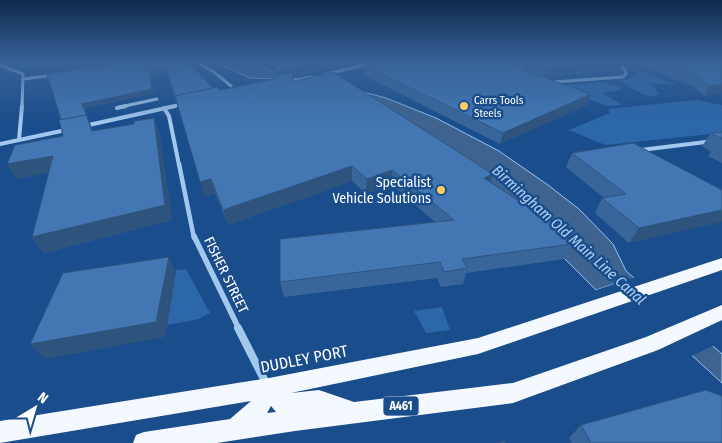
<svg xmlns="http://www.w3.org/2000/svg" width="722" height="443" font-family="'Fira Sans Condensed',sans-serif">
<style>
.green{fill:#2c67a9}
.water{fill:#3e6390;stroke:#97c2f0}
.pier{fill:#194d8b}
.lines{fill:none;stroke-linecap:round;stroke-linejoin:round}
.minor-far4{stroke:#a4c7ee;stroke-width:3}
.minor-far3{stroke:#a4c7ee;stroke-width:4}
.minor-far2{stroke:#a4c7ee;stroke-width:4.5}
.minor-far1{stroke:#a4c7ee;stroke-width:5.5}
.minor{stroke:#a4c7ee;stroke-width:8}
.trunk{fill:#f4f9ff;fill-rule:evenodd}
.wall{fill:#39669a}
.shaded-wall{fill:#2e537d}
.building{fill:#4277b3;stroke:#2e537d}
.poi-dot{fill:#ffce60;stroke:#194d8b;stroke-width:2}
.labels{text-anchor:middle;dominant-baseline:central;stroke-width:5;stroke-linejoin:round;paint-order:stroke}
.far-poi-label{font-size:11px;fill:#fff;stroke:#194d8b;text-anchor:start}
.shield{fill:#194d8b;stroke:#bacadc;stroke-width:1}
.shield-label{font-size:12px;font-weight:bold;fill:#fff}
.poi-label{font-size:14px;fill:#fff;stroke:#194d8b;text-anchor:end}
.street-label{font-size:14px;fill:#fff;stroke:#194d8b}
.water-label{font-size:15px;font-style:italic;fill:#b0d1f5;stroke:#194d8b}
.near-street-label{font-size:16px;fill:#fff;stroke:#194d8b}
</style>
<rect width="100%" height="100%" fill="#194d8b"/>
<g class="green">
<path d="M 634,70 L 637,70 L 676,85 L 651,83 L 659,94 C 649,101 631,88 622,81 L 634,77 L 636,74 Z"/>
<path d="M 602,82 L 620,87 L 620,90 L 602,93 L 622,105 L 608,106 L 549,85 L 564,86 Z"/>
<path d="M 696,100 L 722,105 L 722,133 L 605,145 L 569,130 L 610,113 L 608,109 Z"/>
<path d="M 186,269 L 210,313 L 199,319 L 167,325 L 176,270 Z"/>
<path d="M 442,307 L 450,330 L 426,333 L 414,311 Z"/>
</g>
<path class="water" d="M 214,61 L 250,61 L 283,76 L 352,89 L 386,98 L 436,118 L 499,151 L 548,185 L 579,209 L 613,244 L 626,271 L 722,354 L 722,383 L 614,284 L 596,290 L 565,259 L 538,226 L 276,79 L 250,78 Z"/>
<path class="pier" d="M 636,277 L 715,345 L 689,357 L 613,287 L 598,292 L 596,290 Z"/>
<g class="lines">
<g class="minor-far4">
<path d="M 198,61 L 198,63 L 214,72 L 231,86"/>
<path d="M 0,65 L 23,74 L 22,107"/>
<path d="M 326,74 L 382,61"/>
<path d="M 24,79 L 53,75"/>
<path d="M 287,82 L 311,77"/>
<path d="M 553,82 L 623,77 L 626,74 L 624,68 L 608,61"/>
<path d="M 120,107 L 157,99"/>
<path d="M 169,107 L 184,104"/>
</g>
<g class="minor-far3">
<path d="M 117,108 L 126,106"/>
<path d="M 164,108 L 169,116 L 179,165"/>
<path d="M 84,126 L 175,106"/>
<path d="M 19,140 L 22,106"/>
<path d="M 0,144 L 66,130"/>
<path d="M 641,150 L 722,140"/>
</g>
<path class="minor-far2" d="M 179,164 L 194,238"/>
<path class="minor-far1" d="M 194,236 L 239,329"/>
<path class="minor" d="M 238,328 L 267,385"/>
<path class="trunk" d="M 722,258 L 722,270 L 478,354 L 291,393 L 319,390 L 354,402 L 513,383 L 646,337 L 722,305 L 722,320 L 658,350 L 513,403 L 295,431 L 217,443 L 133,443 L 136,435 L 144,432 L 230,419 L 251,401 L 0,443 L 0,421 L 269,378 L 478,338 ZM 271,406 L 276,412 L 267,413 Z"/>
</g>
<g class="wall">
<path d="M 132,61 L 187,61 L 213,88 L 220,90 L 317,72 L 293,77 L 294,81 L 493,174 L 491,182 L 572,244 L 565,259 L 466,273 L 463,284 L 441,287 L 437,278 L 284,297 L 280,282 L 435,222 L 391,184 L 366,194 L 352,181 L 228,225 L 215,193 L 205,197 L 167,72 L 151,75 L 154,93 L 85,108 L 89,121 L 93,131 L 159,131 L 172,220 L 44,253 L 32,237 L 49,172 L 17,179 L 7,164 L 63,136 L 61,120 Z"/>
<path d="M 387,61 L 722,61 L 722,93 L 704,96 L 694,87 L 644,67 L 628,69 L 625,65 L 622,64 L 620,70 L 544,77 L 587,105 L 500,144 L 365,76 L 365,66 Z"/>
<path d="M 722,132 L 722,163 L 708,156 L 711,152 L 702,146 L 711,133 Z"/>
<path d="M 572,153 L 722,190 L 629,243 L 595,213 L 602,198 L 604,198 L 566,167 Z"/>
<path d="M 581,425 L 722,443 L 572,443 L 569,438 Z"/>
</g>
<g class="shaded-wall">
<path d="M 3,61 L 18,61 L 4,63 Z"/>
<path d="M 88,61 L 115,61 L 48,72 L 46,67 Z"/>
<path d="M 322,61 L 340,61 L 317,72 L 276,80 L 274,72 Z"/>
<path d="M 623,61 L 620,70 L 544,77 L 547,68 Z"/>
<path d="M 632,61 L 648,61 L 644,67 L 628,69 Z"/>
<path d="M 44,62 L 47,66 L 40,67 L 37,63 Z"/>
<path d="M 166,67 L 167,72 L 151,75 L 154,93 L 85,108 L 89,121 L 98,144 L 92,131 L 82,104 L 149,71 Z"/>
<path d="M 722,84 L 722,93 L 704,96 L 710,86 Z"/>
<path d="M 591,94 L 587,105 L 500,144 L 503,133 Z"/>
<path d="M 154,118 L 159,131 L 172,220 L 44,253 L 32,237 Z"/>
<path d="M 53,156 L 61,170 L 17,179 L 7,164 Z"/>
<path d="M 352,166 L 352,181 L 228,225 L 223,210 Z"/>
<path d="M 392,170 L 391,184 L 366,194 L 367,179 Z"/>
<path d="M 493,174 L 489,188 L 484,178 Z"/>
<path d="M 211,179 L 215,193 L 205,197 L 200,182 Z"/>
<path d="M 722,210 L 722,222 L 629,243 L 639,228 Z"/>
<path d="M 169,257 L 176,272 L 165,337 L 45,359 L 30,344 Z"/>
</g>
<g class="building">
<path d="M 37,61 L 88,61 L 46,67 L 44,62 L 37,63 Z"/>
<path d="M 132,61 L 187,61 L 213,88 L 175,96 L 166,67 L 149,71 L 152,89 L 82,104 L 87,116 L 86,116 L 86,115 L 61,120 L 47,74 Z"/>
<path d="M 275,61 L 322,61 L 316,63 L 274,72 Z"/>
<path d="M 387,61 L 506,61 L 531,69 L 523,70 L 591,94 L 503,133 L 365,66 Z"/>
<path d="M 527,61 L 620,61 L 547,68 Z"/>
<path d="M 656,61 L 722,61 L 722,84 L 710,86 L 699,77 Z"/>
<path d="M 291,72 L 294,81 L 333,72 L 493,174 L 484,178 L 536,212 L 544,211 L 572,244 L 462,259 L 467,268 L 444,272 L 440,262 L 280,282 L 280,239 L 454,220 L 392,170 L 367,179 L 352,166 L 223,210 L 211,179 L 200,182 L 175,96 L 217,87 L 220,90 L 236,87 L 274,79 L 274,76 Z"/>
<path d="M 86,115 L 92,131 L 134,124 L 134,121 L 154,118 L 165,205 L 32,237 L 53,156 L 7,164 L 15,145 L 63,136 L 59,120 Z"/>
<path d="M 722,132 L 722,139 L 711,133 Z"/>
<path d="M 633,143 L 722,190 L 722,210 L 639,228 L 602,198 L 626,194 L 572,153 Z"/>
<path d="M 169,257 L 156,322 L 30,344 L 63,273 Z"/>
<path d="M 706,390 L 722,396 L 722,443 L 591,443 L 581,425 Z"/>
<path d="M 505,441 L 506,443 L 497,443 Z"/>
</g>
<linearGradient id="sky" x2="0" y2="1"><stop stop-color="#0e2a4c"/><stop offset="0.5" stop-color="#386298"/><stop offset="1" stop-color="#386298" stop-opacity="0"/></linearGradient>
<rect width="722" height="123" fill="url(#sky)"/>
<g class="poi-dot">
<circle cx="464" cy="106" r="5"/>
<circle cx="441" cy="190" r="5"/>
</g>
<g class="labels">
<g class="far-poi-label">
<text x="474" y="100">Carrs Tools<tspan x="474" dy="13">Steels</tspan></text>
</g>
<rect class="shield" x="383.5" y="396.5" width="35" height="19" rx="4"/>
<g class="shield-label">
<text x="401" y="406">A461</text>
</g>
<g class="poi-label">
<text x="431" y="182">Specialist<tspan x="431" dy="16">Vehicle Solutions</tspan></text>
</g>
<g class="street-label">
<text transform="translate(226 275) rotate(64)">FISHER STREET</text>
</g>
<g class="water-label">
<text transform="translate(569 235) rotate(42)">Birmingham Old Main Line Canal</text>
</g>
<g class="near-street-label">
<text transform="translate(304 359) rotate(-11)">DUDLEY PORT</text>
</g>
</g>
<g transform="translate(35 408) rotate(38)" stroke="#194d8b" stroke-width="4" paint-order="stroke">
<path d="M0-4L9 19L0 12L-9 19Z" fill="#ffffff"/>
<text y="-8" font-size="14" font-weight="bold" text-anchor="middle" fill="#ffffff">N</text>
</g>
</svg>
